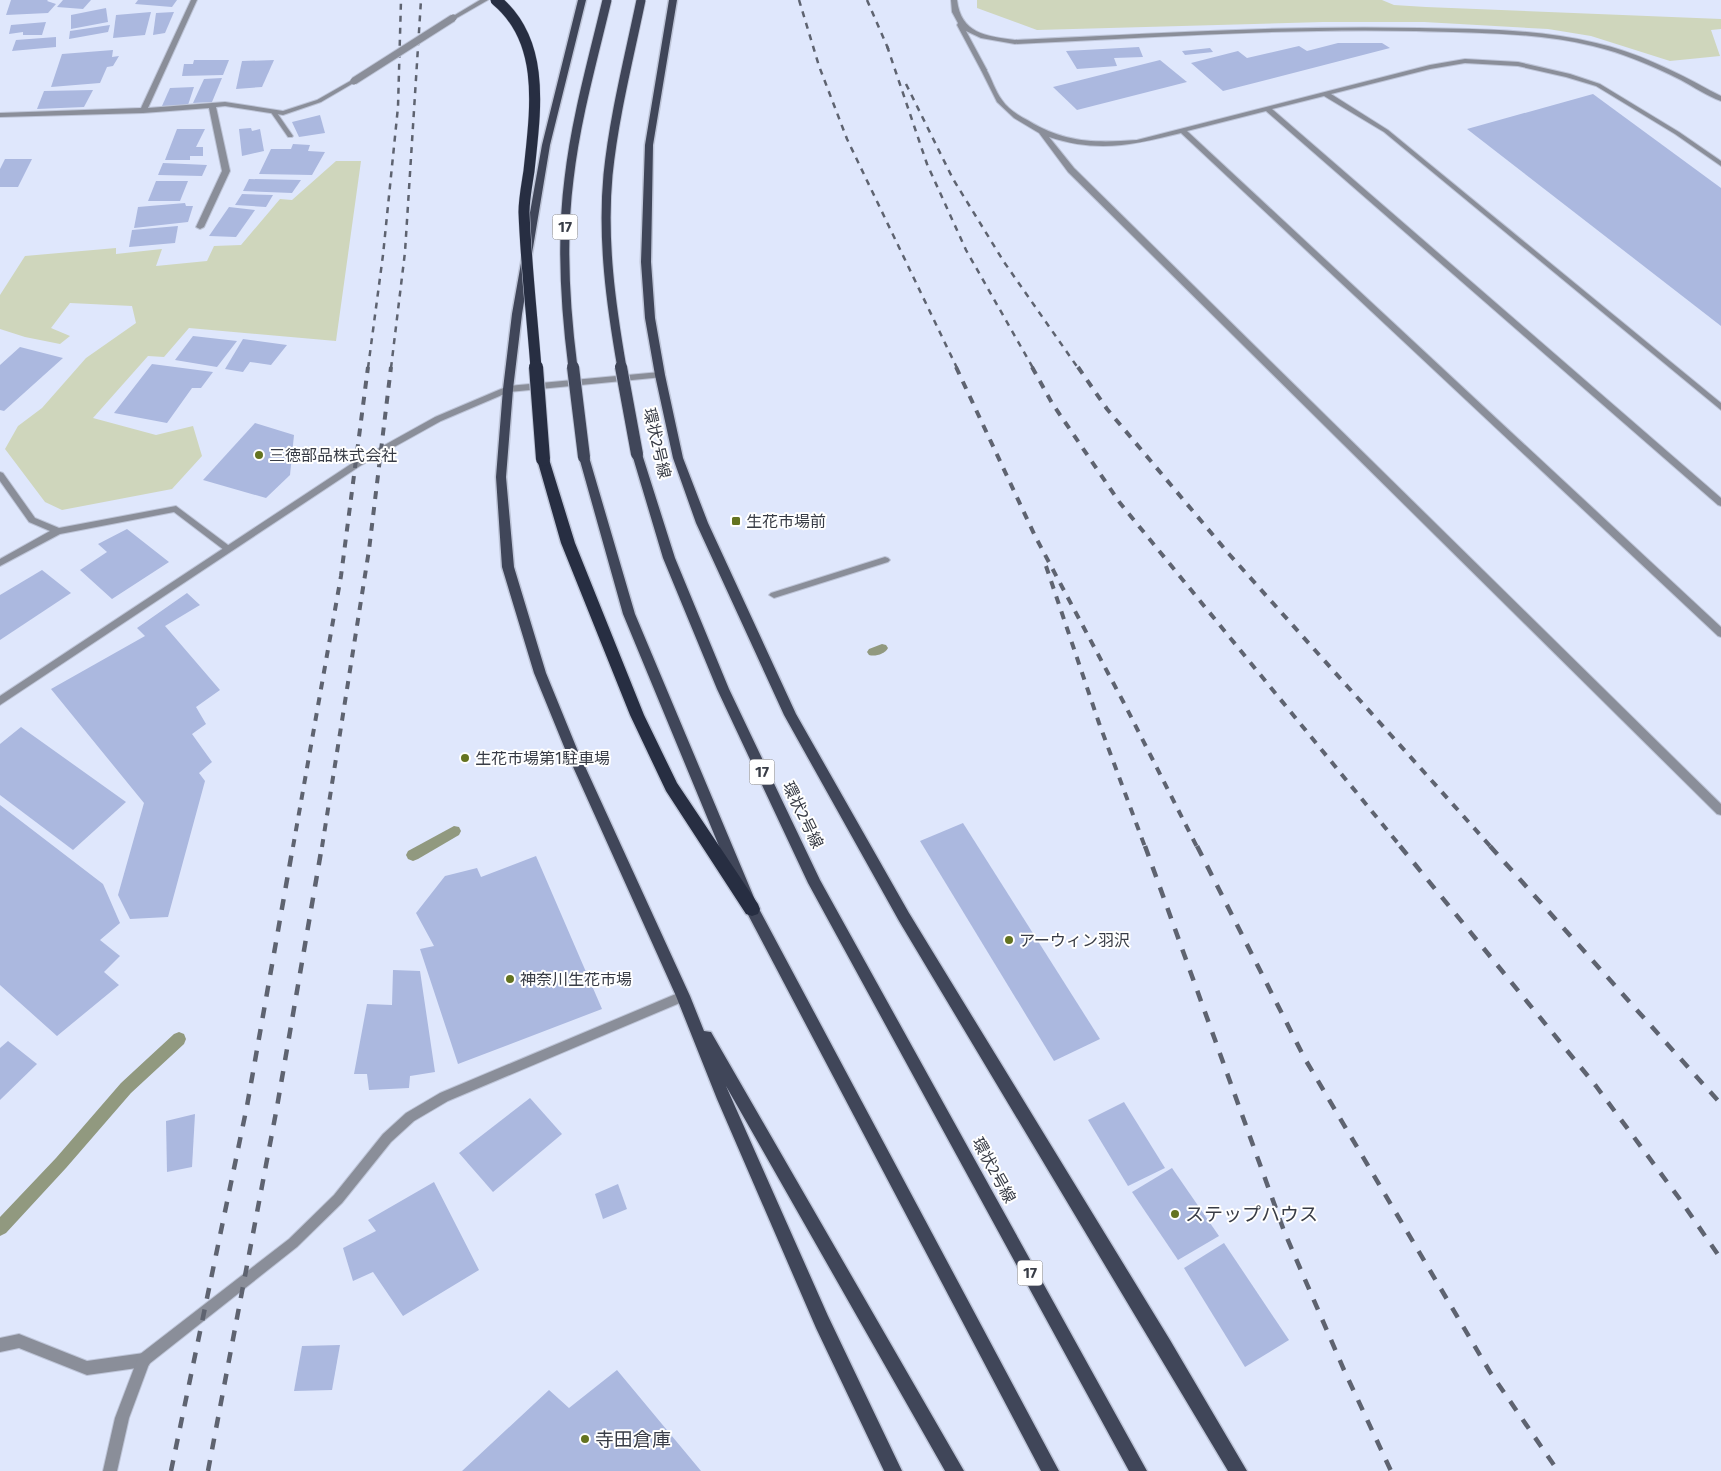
<svg xmlns="http://www.w3.org/2000/svg" width="1721" height="1471" font-family="'Fira Sans','Noto Sans JP',sans-serif">
<style>
.green{fill:#cfd6bc}
.lines{fill:none;stroke-linecap:round;stroke-linejoin:round}
.stream{fill:#91997f;fill-rule:evenodd}
.building{fill:#abb8df}
.service-casing{stroke:#bec5d8;stroke-width:2}
.minor-casing{stroke:#bec5d8;stroke-width:2}
.tertiary-casing{stroke:#bec5d8;stroke-width:2}
.primary-casing{stroke:#bec5d8;stroke-width:3}
.motorway-casing{stroke:#bec5d8;stroke-width:3}
.service{fill:#8a8e99;fill-rule:evenodd}
.minor{fill:#8a8e99;fill-rule:evenodd}
.tertiary{fill:#8a8e99;fill-rule:evenodd}
.primary{fill:#404659;fill-rule:evenodd}
.motorway{fill:#272e42;fill-rule:evenodd}
.rail-far2{stroke:#5e6370;stroke-width:2.5;stroke-dasharray:6 6;stroke-linecap:butt}
.rail-far1{stroke:#5e6370;stroke-width:4;stroke-dasharray:8 8;stroke-linecap:butt}
.rail{stroke:#5e6370;stroke-width:4.5;stroke-dasharray:11 11;stroke-linecap:butt}
.minor-bridge-casing{stroke:#bec5d8;stroke-width:9;stroke-linecap:butt}
.primary-bridge-far1-casing{stroke:#bec5d8;stroke-width:11;stroke-linecap:butt}
.primary-bridge-casing{stroke:#bec5d8;stroke-width:14;stroke-linecap:butt}
.motorway-bridge-far1-casing{stroke:#bec5d8;stroke-width:12;stroke-linecap:butt}
.motorway-bridge-casing{stroke:#bec5d8;stroke-width:16;stroke-linecap:butt}
.minor-bridge{stroke:#8a8e99;stroke-width:7}
.primary-bridge-far1{stroke:#404659;stroke-width:9}
.primary-bridge{stroke:#404659;stroke-width:12}
.motorway-bridge-far1{stroke:#272e42;stroke-width:11}
.motorway-bridge{stroke:#272e42;stroke-width:14}
.poi-dot{fill:#647320;stroke:#fff;stroke-width:2}
.labels{text-anchor:middle;dominant-baseline:central;stroke-width:4;stroke-linejoin:round;paint-order:stroke}
.shield{fill:#fff;stroke:#74767e;stroke-width:1}
.shield-label{font-size:15px;font-weight:bold;fill:#383c46}
.street-label{font-size:16px;fill:#383c46;stroke:#fff}
.poi-label{font-size:16px;fill:#383c46;stroke:#fff;text-anchor:start}
.near-poi-label{font-size:19px;fill:#383c46;stroke:#fff;text-anchor:start}
</style>
<rect width="100%" height="100%" fill="#dfe7fc"/>
<g class="green">
<path d="M 977,0 L 1382,0 L 1394,5 L 1426,7 L 1721,19 L 1721,29 L 1711,30 L 1720,56 L 1670,61 L 1591,36 L 1548,29 L 1424,22 L 1323,22 L 1037,30 L 977,8 Z"/>
<path d="M 336,161 L 361,161 L 336,341 L 189,328 L 164,357 L 148,356 L 93,418 L 156,435 L 193,426 L 202,456 L 172,489 L 62,510 L 45,502 L 5,449 L 18,426 L 42,408 L 86,358 L 136,323 L 132,306 L 70,303 L 51,328 L 70,336 L 60,344 L 25,337 L 0,329 L 0,295 L 25,256 L 116,248 L 116,254 L 162,249 L 156,266 L 207,261 L 214,246 L 241,245 L 280,199 L 292,200 Z"/>
</g>
<g class="lines">
<g class="stream">
<path d="M 882,644 L 886,645 L 888,648 C 885,654 875,657 869,655 L 867,652 L 869,649 Z"/>
<path d="M 454,826 L 459,827 L 461,831 L 459,835 L 418,859 L 413,861 L 408,859 L 406,855 L 408,851 Z"/>
<path d="M 179,1032 L 184,1034 L 186,1039 L 184,1044 L 131,1093 L 66,1168 L 6,1233 L 0,1236 L 0,1217 L 56,1158 L 121,1083 L 174,1034 Z"/>
</g>
</g>
<g class="building">
<path d="M 11,0 L 48,0 L 47,1 L 56,4 L 48,13 L 6,15 Z"/>
<path d="M 63,0 L 91,0 L 83,9 L 57,7 Z"/>
<path d="M 138,0 L 177,0 L 172,7 L 135,4 Z"/>
<path d="M 106,8 L 108,22 L 71,29 L 71,15 Z"/>
<path d="M 151,12 L 145,35 L 113,38 L 116,15 Z"/>
<path d="M 174,12 L 165,33 L 153,35 L 156,13 Z"/>
<path d="M 46,22 L 42,35 L 23,35 L 23,32 L 9,34 L 11,25 Z"/>
<path d="M 110,25 L 108,32 L 69,39 L 70,31 Z"/>
<path d="M 56,37 L 56,47 L 12,51 L 16,40 Z"/>
<path d="M 1338,43 L 1382,43 L 1390,48 L 1223,91 L 1191,63 L 1238,51 L 1247,58 L 1299,46 L 1307,51 Z"/>
<path d="M 1139,47 L 1143,57 L 1114,58 L 1117,66 L 1077,69 L 1066,51 Z"/>
<path d="M 1210,48 L 1213,52 L 1185,55 L 1182,51 Z"/>
<path d="M 113,50 L 112,57 L 119,56 L 113,66 L 107,67 L 100,83 L 51,87 L 62,54 Z"/>
<path d="M 194,60 L 229,60 L 223,75 L 182,76 L 184,64 L 193,64 Z"/>
<path d="M 274,60 L 262,87 L 236,89 L 242,61 Z"/>
<path d="M 1160,60 L 1187,82 L 1077,110 L 1053,87 Z"/>
<path d="M 222,78 L 212,102 L 193,103 L 204,79 Z"/>
<path d="M 194,87 L 188,105 L 162,106 L 170,88 Z"/>
<path d="M 93,90 L 84,107 L 37,109 L 44,91 Z"/>
<path d="M 1593,94 L 1721,188 L 1721,326 L 1467,129 Z"/>
<path d="M 320,115 L 325,133 L 299,137 L 292,122 Z"/>
<path d="M 251,128 L 252,131 L 260,129 L 264,151 L 242,156 L 239,129 Z"/>
<path d="M 177,129 L 205,129 L 196,147 L 203,147 L 203,156 L 190,156 L 190,160 L 165,160 Z"/>
<path d="M 293,144 L 310,145 L 308,151 L 325,152 L 312,175 L 259,174 L 271,149 L 291,149 Z"/>
<path d="M 5,159 L 32,159 L 18,187 L 0,187 L 0,169 Z"/>
<path d="M 163,163 L 207,165 L 202,176 L 158,175 Z"/>
<path d="M 249,179 L 301,180 L 292,193 L 243,191 Z"/>
<path d="M 156,181 L 188,181 L 180,201 L 148,201 Z"/>
<path d="M 242,194 L 273,195 L 266,207 L 235,205 Z"/>
<path d="M 185,203 L 186,206 L 193,206 L 188,222 L 134,228 L 138,207 Z"/>
<path d="M 229,207 L 255,210 L 236,237 L 209,236 Z"/>
<path d="M 178,226 L 175,243 L 129,247 L 132,230 Z"/>
<path d="M 193,336 L 237,341 L 217,367 L 175,360 Z"/>
<path d="M 243,339 L 287,345 L 271,365 L 250,362 L 243,372 L 225,369 Z"/>
<path d="M 20,347 L 63,358 L 4,411 L 0,410 L 0,365 Z"/>
<path d="M 152,364 L 213,372 L 201,388 L 192,388 L 167,423 L 114,413 Z"/>
<path d="M 255,423 L 294,435 L 290,475 L 266,498 L 203,480 Z"/>
<path d="M 127,529 L 169,562 L 112,599 L 80,570 L 107,552 L 98,544 Z"/>
<path d="M 42,570 L 71,593 L 0,640 L 0,595 Z"/>
<path d="M 187,593 L 200,605 L 165,626 L 220,690 L 196,707 L 206,724 L 192,734 L 212,762 L 199,773 L 205,781 L 168,917 L 130,919 L 118,895 L 144,803 L 51,689 L 145,636 L 137,628 Z"/>
<path d="M 21,727 L 126,802 L 73,850 L 0,795 L 0,744 Z"/>
<path d="M 0,805 L 103,884 L 120,923 L 100,940 L 120,956 L 104,972 L 119,985 L 57,1036 L 0,985 Z"/>
<path d="M 963,823 L 1100,1039 L 1054,1061 L 920,841 Z"/>
<path d="M 536,856 L 602,1009 L 458,1064 L 420,949 L 434,946 L 416,913 L 445,876 L 477,868 L 481,877 Z"/>
<path d="M 393,970 L 420,971 L 435,1072 L 410,1076 L 409,1088 L 369,1090 L 367,1074 L 354,1074 L 367,1004 L 392,1005 Z"/>
<path d="M 8,1041 L 37,1064 L 0,1100 L 0,1048 Z"/>
<path d="M 530,1098 L 562,1134 L 493,1192 L 459,1153 Z"/>
<path d="M 1124,1102 L 1165,1168 L 1128,1186 L 1088,1120 Z"/>
<path d="M 195,1114 L 192,1167 L 167,1172 L 166,1121 Z"/>
<path d="M 1172,1168 L 1219,1236 L 1178,1260 L 1132,1192 Z"/>
<path d="M 434,1182 L 479,1270 L 403,1316 L 373,1272 L 353,1281 L 343,1248 L 376,1231 L 368,1220 Z"/>
<path d="M 618,1184 L 627,1209 L 603,1219 L 595,1194 Z"/>
<path d="M 1224,1243 L 1289,1340 L 1245,1367 L 1184,1268 Z"/>
<path d="M 340,1345 L 332,1390 L 294,1391 L 302,1346 Z"/>
<path d="M 617,1370 L 701,1471 L 462,1471 L 549,1390 L 569,1408 Z"/>
</g>
<g class="lines">
<g class="service-casing">
<g id="service">
<path d="M 1465,59 L 1518,62 L 1570,74 L 1600,84 L 1679,132 L 1721,161 L 1721,166 L 1675,134 L 1596,86 L 1566,77 L 1518,66 L 1465,63 L 1430,69 L 1331,94 L 1388,130 L 1721,403 L 1721,410 L 1384,132 L 1324,96 L 1272,109 L 1721,498 L 1721,506 L 1718,505 L 1266,111 L 1187,131 L 1721,627 L 1721,637 L 1718,636 L 1181,133 C 1133,145 1098,153 1049,137 L 1074,168 L 1721,804 L 1721,815 L 1717,814 L 1068,172 L 1039,133 L 1014,118 L 997,102 L 981,70 L 986,69 C 992,79 995,91 1002,100 C 1008,109 1019,116 1029,121 C 1065,143 1096,143 1137,140 L 1430,65 Z"/>
<path d="M 271,110 L 275,110 L 293,136 L 292,137 L 288,137 L 270,111 Z"/>
<path d="M 885,557 L 888,558 L 890,560 L 888,562 L 774,598 L 769,595 L 771,593 Z"/>
<path d="M 19,1334 L 87,1361 L 144,1353 L 149,1355 L 151,1360 L 149,1365 L 144,1367 L 87,1375 L 19,1348 L 0,1352 L 0,1338 Z"/>
</g>
</g>
<g class="minor-casing">
<g id="minor">
<path d="M 191,0 L 197,0 L 148,108 L 225,102 L 283,111 L 317,100 L 352,80 L 357,81 L 321,102 L 283,115 L 225,106 L 216,107 L 230,171 L 204,227 L 200,229 L 196,227 L 222,171 L 209,108 L 143,113 L 0,117 L 0,113 L 141,108 Z"/>
<path d="M 480,0 L 488,0 L 455,19 L 450,18 Z"/>
<path d="M 0,472 L 3,473 L 35,518 L 59,528 L 176,506 L 232,548 L 227,551 L 224,550 L 174,512 L 60,534 L 0,566 L 0,559 L 50,531 L 29,522 L 0,481 Z"/>
<path d="M 683,991 L 687,992 L 689,996 L 687,1000 L 448,1101 L 414,1121 L 391,1142 L 342,1203 L 297,1247 L 149,1364 L 129,1418 L 117,1471 L 103,1471 L 115,1418 L 139,1355 L 289,1239 L 334,1195 L 383,1134 L 406,1113 L 440,1093 Z"/>
</g>
</g>
<g class="tertiary-casing">
<g id="tertiary">
<path d="M 951,0 L 957,0 C 961,34 986,36 1015,40 C 1150,34 1284,25 1419,28 C 1478,29 1538,29 1596,43 C 1636,52 1675,71 1711,91 L 1721,96 L 1721,101 C 1707,96 1694,87 1681,80 C 1653,66 1623,53 1593,46 C 1535,32 1475,33 1416,31 C 1282,28 1149,38 1015,44 L 981,38 L 966,31 L 987,70 L 984,72 L 981,70 L 957,25 L 958,23 L 952,12 Z"/>
<path d="M 660,372 L 663,373 L 663,377 L 509,392 L 441,421 L 360,466 L 0,705 L 0,696 L 354,462 L 435,417 L 508,386 Z"/>
</g>
</g>
<g class="primary-casing">
<g id="primary">
<path d="M 578,0 L 586,0 L 550,145 L 522,314 L 513,389 L 506,477 L 514,567 L 546,673 L 577,749 L 690,996 L 704,1031 L 711,1032 L 964,1471 L 945,1471 L 726,1086 L 828,1316 L 902,1471 L 884,1471 L 816,1328 L 717,1099 L 676,996 L 565,749 L 534,673 L 502,567 L 496,477 L 503,389 L 512,314 L 542,145 Z"/>
<path d="M 669,0 L 677,0 L 653,145 L 651,262 L 655,318 L 665,375 L 683,458 L 708,523 L 796,714 L 909,913 L 1170,1340 L 1247,1471 L 1228,1471 L 899,921 L 784,715 L 696,523 L 673,458 L 655,375 L 645,318 L 641,262 L 645,145 Z"/>
<path d="M 637,450 L 642,454 L 675,558 L 729,689 L 820,880 L 1147,1471 L 1129,1471 L 808,883 L 717,689 L 663,558 L 632,454 Z"/>
<path d="M 584,453 L 589,457 L 635,614 L 758,907 L 1059,1471 L 1041,1471 L 745,909 L 623,614 L 579,457 Z"/>
</g>
</g>
<g class="motorway-casing">
<path id="motorway" d="M 543,455 L 549,459 L 575,543 L 644,715 L 677,783 L 758,904 L 760,909 L 758,914 L 752,916 L 746,914 L 666,791 L 630,715 L 561,543 L 537,459 Z"/>
</g>
<use href="#service" class="service"/>
<use href="#minor" class="minor"/>
<use href="#tertiary" class="tertiary"/>
<use href="#primary" class="primary"/>
<use href="#motorway" class="motorway"/>
<g class="rail-far2">
<path d="M 799,0 L 819,66 L 847,139 L 957,368"/>
<path d="M 867,0 L 890,53"/>
<path d="M 887,46 L 927,164 L 966,250 L 1033,368"/>
<path d="M 906,84 L 953,179 L 1004,262 L 1078,368"/>
<path d="M 368,368 L 383,255 L 398,107 L 401,0"/>
<path d="M 391,368 L 405,252 L 421,0"/>
</g>
<g class="rail-far1">
<path d="M 956,367 L 1035,536 L 1125,705 L 1197,847"/>
<path d="M 1032,367 L 1052,403 L 1120,503 L 1401,847"/>
<path d="M 1078,367 L 1107,409 L 1229,554 L 1491,847"/>
<path d="M 1046,566 L 1099,723 L 1145,847"/>
<path d="M 293,847 L 341,576 L 368,367"/>
<path d="M 322,847 L 369,550 L 391,367"/>
</g>
<g class="rail">
<path d="M 1145,846 L 1284,1231 L 1344,1370 L 1391,1471"/>
<path d="M 1197,846 L 1305,1059 L 1490,1372 L 1558,1471"/>
<path d="M 1400,846 L 1596,1086 L 1679,1198 L 1721,1259"/>
<path d="M 1490,846 L 1721,1104"/>
<path d="M 171,1471 L 247,1106 L 293,846"/>
<path d="M 208,1471 L 277,1107 L 322,846"/>
</g>
<g class="minor-bridge-casing">
<path id="minor-bridge" d="M 354,81 L 453,18"/>
</g>
<g class="primary-bridge-far1-casing">
<g id="primary-bridge-far1">
<path d="M 573,368 C 565,306 561,241 569,179 C 576,118 593,59 607,0"/>
<path d="M 622,368 C 611,305 602,240 608,175 C 614,116 629,58 641,0"/>
</g>
</g>
<g class="primary-bridge-casing">
<g id="primary-bridge">
<path d="M 573,367 L 584,457"/>
<path d="M 621,367 L 637,454"/>
</g>
</g>
<g class="motorway-bridge-far1-casing">
<path id="motorway-bridge-far1" d="M 496,0 C 547,42 535,113 529,171 C 527,184 524,199 524,212 C 526,264 532,316 536,368"/>
</g>
<g class="motorway-bridge-casing">
<path id="motorway-bridge" d="M 536,367 L 543,459"/>
</g>
<use href="#minor-bridge" class="minor-bridge"/>
<use href="#primary-bridge-far1" class="primary-bridge-far1"/>
<use href="#primary-bridge" class="primary-bridge"/>
<use href="#motorway-bridge-far1" class="motorway-bridge-far1"/>
<use href="#motorway-bridge" class="motorway-bridge"/>
</g>
<g class="poi-dot">
<circle cx="259" cy="455" r="5"/>
<rect x="731" y="516" width="10" height="10" rx="2.5"/>
<circle cx="465" cy="758" r="5"/>
<circle cx="1009" cy="940" r="5"/>
<circle cx="510" cy="979" r="5"/>
<circle cx="1175" cy="1214" r="5"/>
<circle cx="585" cy="1439" r="5"/>
</g>
<g class="labels">
<g class="shield">
<rect x="552.5" y="214.5" width="25" height="25" rx="4"/>
<rect x="749.5" y="759.5" width="25" height="25" rx="4"/>
<rect x="1017.5" y="1260.5" width="25" height="25" rx="4"/>
</g>
<g class="shield-label">
<text x="565" y="227">17</text>
<text x="762" y="772">17</text>
<text x="1030" y="1273">17</text>
</g>
<g class="street-label">
<text transform="translate(657 443) rotate(77)">環状2号線</text>
<text transform="translate(803 815) rotate(64)">環状2号線</text>
<text transform="translate(994 1170) rotate(61)">環状2号線</text>
</g>
<g class="poi-label">
<text x="269" y="455">三徳部品株式会社</text>
<text x="746" y="521">生花市場前</text>
<text x="475" y="758">生花市場第1駐車場</text>
<text x="1019" y="940">アーウィン羽沢</text>
<text x="520" y="979">神奈川生花市場</text>
</g>
<g class="near-poi-label">
<text x="1185" y="1214">ステップハウス</text>
<text x="595" y="1439">寺田倉庫</text>
</g>
</g>
</svg>
